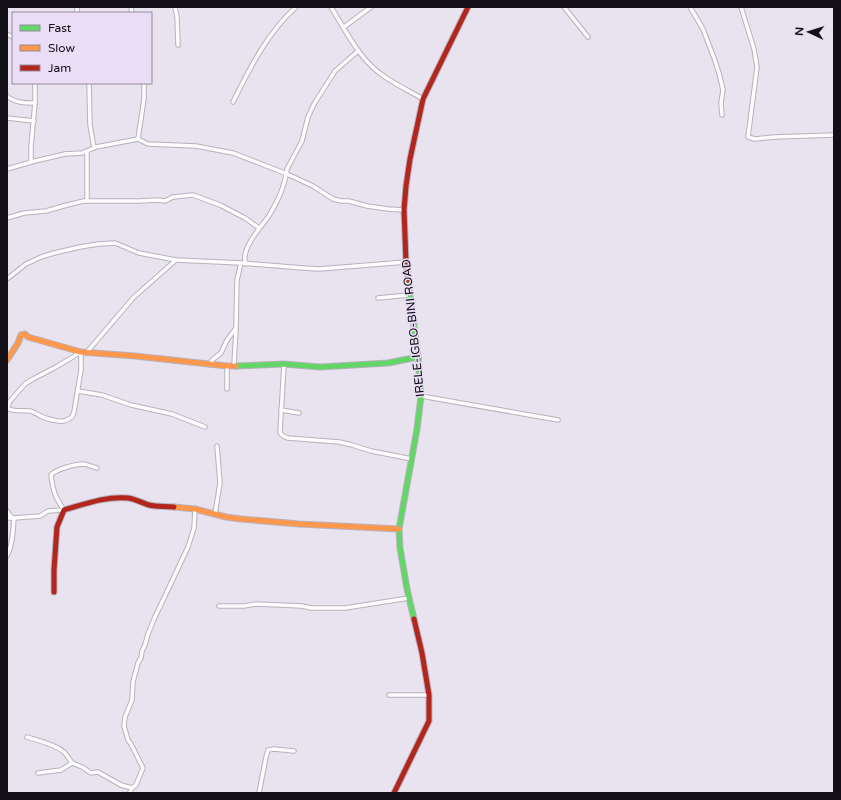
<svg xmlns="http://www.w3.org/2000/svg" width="841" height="800" font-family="'Varela Round',sans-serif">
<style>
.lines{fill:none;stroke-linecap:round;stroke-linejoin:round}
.street-casing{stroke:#b6b2bb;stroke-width:5.5}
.fast-casing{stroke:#b6b2bb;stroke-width:7}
.slow-casing{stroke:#b6b2bb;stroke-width:7}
.jam-casing{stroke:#b6b2bb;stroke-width:7}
.street{stroke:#fcfbfd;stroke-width:3.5}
.fast{stroke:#63d668;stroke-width:5}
.slow{stroke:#ff974d;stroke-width:5}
.jam{stroke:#b3261e;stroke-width:5}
.labels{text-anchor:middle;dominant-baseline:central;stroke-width:3;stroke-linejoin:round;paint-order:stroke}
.street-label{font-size:12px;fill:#130f17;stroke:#e9def5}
</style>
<rect width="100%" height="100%" fill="#e9e3f0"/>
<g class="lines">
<g class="street-casing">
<g id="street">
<path d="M 77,7 L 77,13"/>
<path d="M 131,7 L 132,13"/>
<path d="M 175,7 L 177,17 L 178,45"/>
<path d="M 331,7 C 346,31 360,61 385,77 C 397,85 411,92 423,99"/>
<path d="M 564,7 L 588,37"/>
<path d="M 690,7 L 703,29 L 714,58 L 719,73 L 723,90 L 721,103 L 722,115"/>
<path d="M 741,7 L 754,49 L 757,67 L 748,137 L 755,139 L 775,137 L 834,135"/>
<path d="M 344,27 L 371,7"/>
<path d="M 7,34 L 13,37"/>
<path d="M 89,83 L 90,125 L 94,148"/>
<path d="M 144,83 L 144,99 L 138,139 L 148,144 L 196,146 L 233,153 L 287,174 L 313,186 L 333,199 L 341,201 L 349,201 L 367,206 L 388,209 L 404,210"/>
<path d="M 7,96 C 15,103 25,103 35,103"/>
<path d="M 233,102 C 250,68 267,33 296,7"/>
<path d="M 7,118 L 34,121"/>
<path d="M 87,151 L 87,201"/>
<path d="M 31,162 L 31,147 L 35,103 L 35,83"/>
<path d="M 7,169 L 35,161 L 65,154 L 82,153 L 96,147 L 138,139"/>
<path d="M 7,218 L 24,213 L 46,211 L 67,205 L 84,201 L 139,201 L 158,200 L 165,201 L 173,197 L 193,195 L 220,205 L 245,218 L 259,228"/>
<path d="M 246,264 C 240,251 258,230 266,220 C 270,215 274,207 277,201 C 282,192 286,178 287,169 L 302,141 L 308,117 L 314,104 L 335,71 L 358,51"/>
<path d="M 7,279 L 26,264 L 41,257 L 54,253 L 80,247 L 98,244 L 115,243 L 139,253 L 176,260 L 241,263 L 303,268 L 319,269 L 406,262"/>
<path d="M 378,298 L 409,295"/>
<path d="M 81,352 L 81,370 L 74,412 L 72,417 C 69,419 66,421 63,421 C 58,422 43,418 39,415 C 36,414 34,412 30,411 C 23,410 16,412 9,409 L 8,407 L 10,401 L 25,384 L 33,379 L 56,367 Z"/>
<path d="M 87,352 L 134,297 L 176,260"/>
<path d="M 284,364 L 280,432 C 281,436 285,437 288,438 L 339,442 L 352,445 L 371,451 L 412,459"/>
<path d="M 210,365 L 212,360 L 221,353 L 227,340 L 236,328 L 237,280 L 241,263"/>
<path d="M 234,365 L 236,329"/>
<path d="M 227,389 L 227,366"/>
<path d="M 78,391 L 102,395 L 131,405 L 172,414 L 205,427"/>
<path d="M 421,396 L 558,420"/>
<path d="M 281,410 L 299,413"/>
<path d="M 7,511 L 11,517 L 14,518 L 40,516 L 48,511 L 64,510 C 55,497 53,491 51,475 C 56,469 76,464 84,464 C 89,465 93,467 97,468"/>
<path d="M 215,514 L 220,483 L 217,446"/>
<path d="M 7,518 L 14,518 C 13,530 13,544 7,556"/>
<path d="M 219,606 L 244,606 L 256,604 L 302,606 L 311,608 L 345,608 L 409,598"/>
<path d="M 389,695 L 429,695"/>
<path d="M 27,737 C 39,741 55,744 64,752 C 67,755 69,759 72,763"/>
<path d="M 38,773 L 61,770 L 72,763 L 82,767 L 91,773 L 98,772 L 121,785 L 132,788"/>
<path d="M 130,792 L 132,788 L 136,785 L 143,768 L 131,744 L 128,740 L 124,726 L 125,717 L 132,700 L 133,682 L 138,663 L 141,658 L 142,651 L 145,645 L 148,634 L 155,617 L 165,596 L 188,547 L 194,528 L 195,509"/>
<path d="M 259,793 L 266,757 L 268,750 L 274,749 L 294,751"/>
</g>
</g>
<g class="fast-casing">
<g id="fast">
<path d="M 408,280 L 418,357 L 421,396 L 417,429 L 399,529 L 400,548 L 407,589 L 414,619"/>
<path d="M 236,366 L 284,364 L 320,367 L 388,363 L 418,357"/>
</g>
</g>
<g class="slow-casing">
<g id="slow">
<path d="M 7,360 L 18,343 L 21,335 L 25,334 L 28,337 L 81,352 L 135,356 L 227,366 L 236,366"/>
<path d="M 174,507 L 195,509 L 226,517 L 241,519 L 299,524 L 399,529"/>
</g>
</g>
<g class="jam-casing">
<g id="jam">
<path d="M 408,280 L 406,262 L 404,210 L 406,186 L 410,159 L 423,99 L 468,7"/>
<path d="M 54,592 L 54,570 L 57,527 L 64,510 C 85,504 106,496 128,498 C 136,499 142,503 149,505 C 157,507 166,506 174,507"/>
<path d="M 394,793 L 429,721 L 429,695 L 422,653 L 414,619"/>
</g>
</g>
<use href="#street" class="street"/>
<use href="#fast" class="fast"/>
<use href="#slow" class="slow"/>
<use href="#jam" class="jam"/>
</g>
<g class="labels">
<g class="street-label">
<text transform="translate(413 328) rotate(-96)">IRELE-IGBO-BINI ROAD</text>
</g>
</g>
<rect width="841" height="800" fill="none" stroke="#130f17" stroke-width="16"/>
<rect x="12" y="12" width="140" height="72" fill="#e9def5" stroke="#938b9c"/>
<rect x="20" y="25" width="20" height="6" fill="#63d668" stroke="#938b9c"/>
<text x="48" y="32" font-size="12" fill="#130f17">Fast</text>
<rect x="20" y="45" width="20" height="6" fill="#ff974d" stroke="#938b9c"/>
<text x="48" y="52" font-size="12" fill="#130f17">Slow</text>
<rect x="20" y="65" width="20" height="6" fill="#b3261e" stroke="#938b9c"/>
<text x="48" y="72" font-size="12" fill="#130f17">Jam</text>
<g transform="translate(809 32) rotate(274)" stroke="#e9def5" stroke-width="3" paint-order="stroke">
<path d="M0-3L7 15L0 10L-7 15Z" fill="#130f17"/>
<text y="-6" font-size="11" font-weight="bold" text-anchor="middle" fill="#130f17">N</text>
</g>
</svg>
